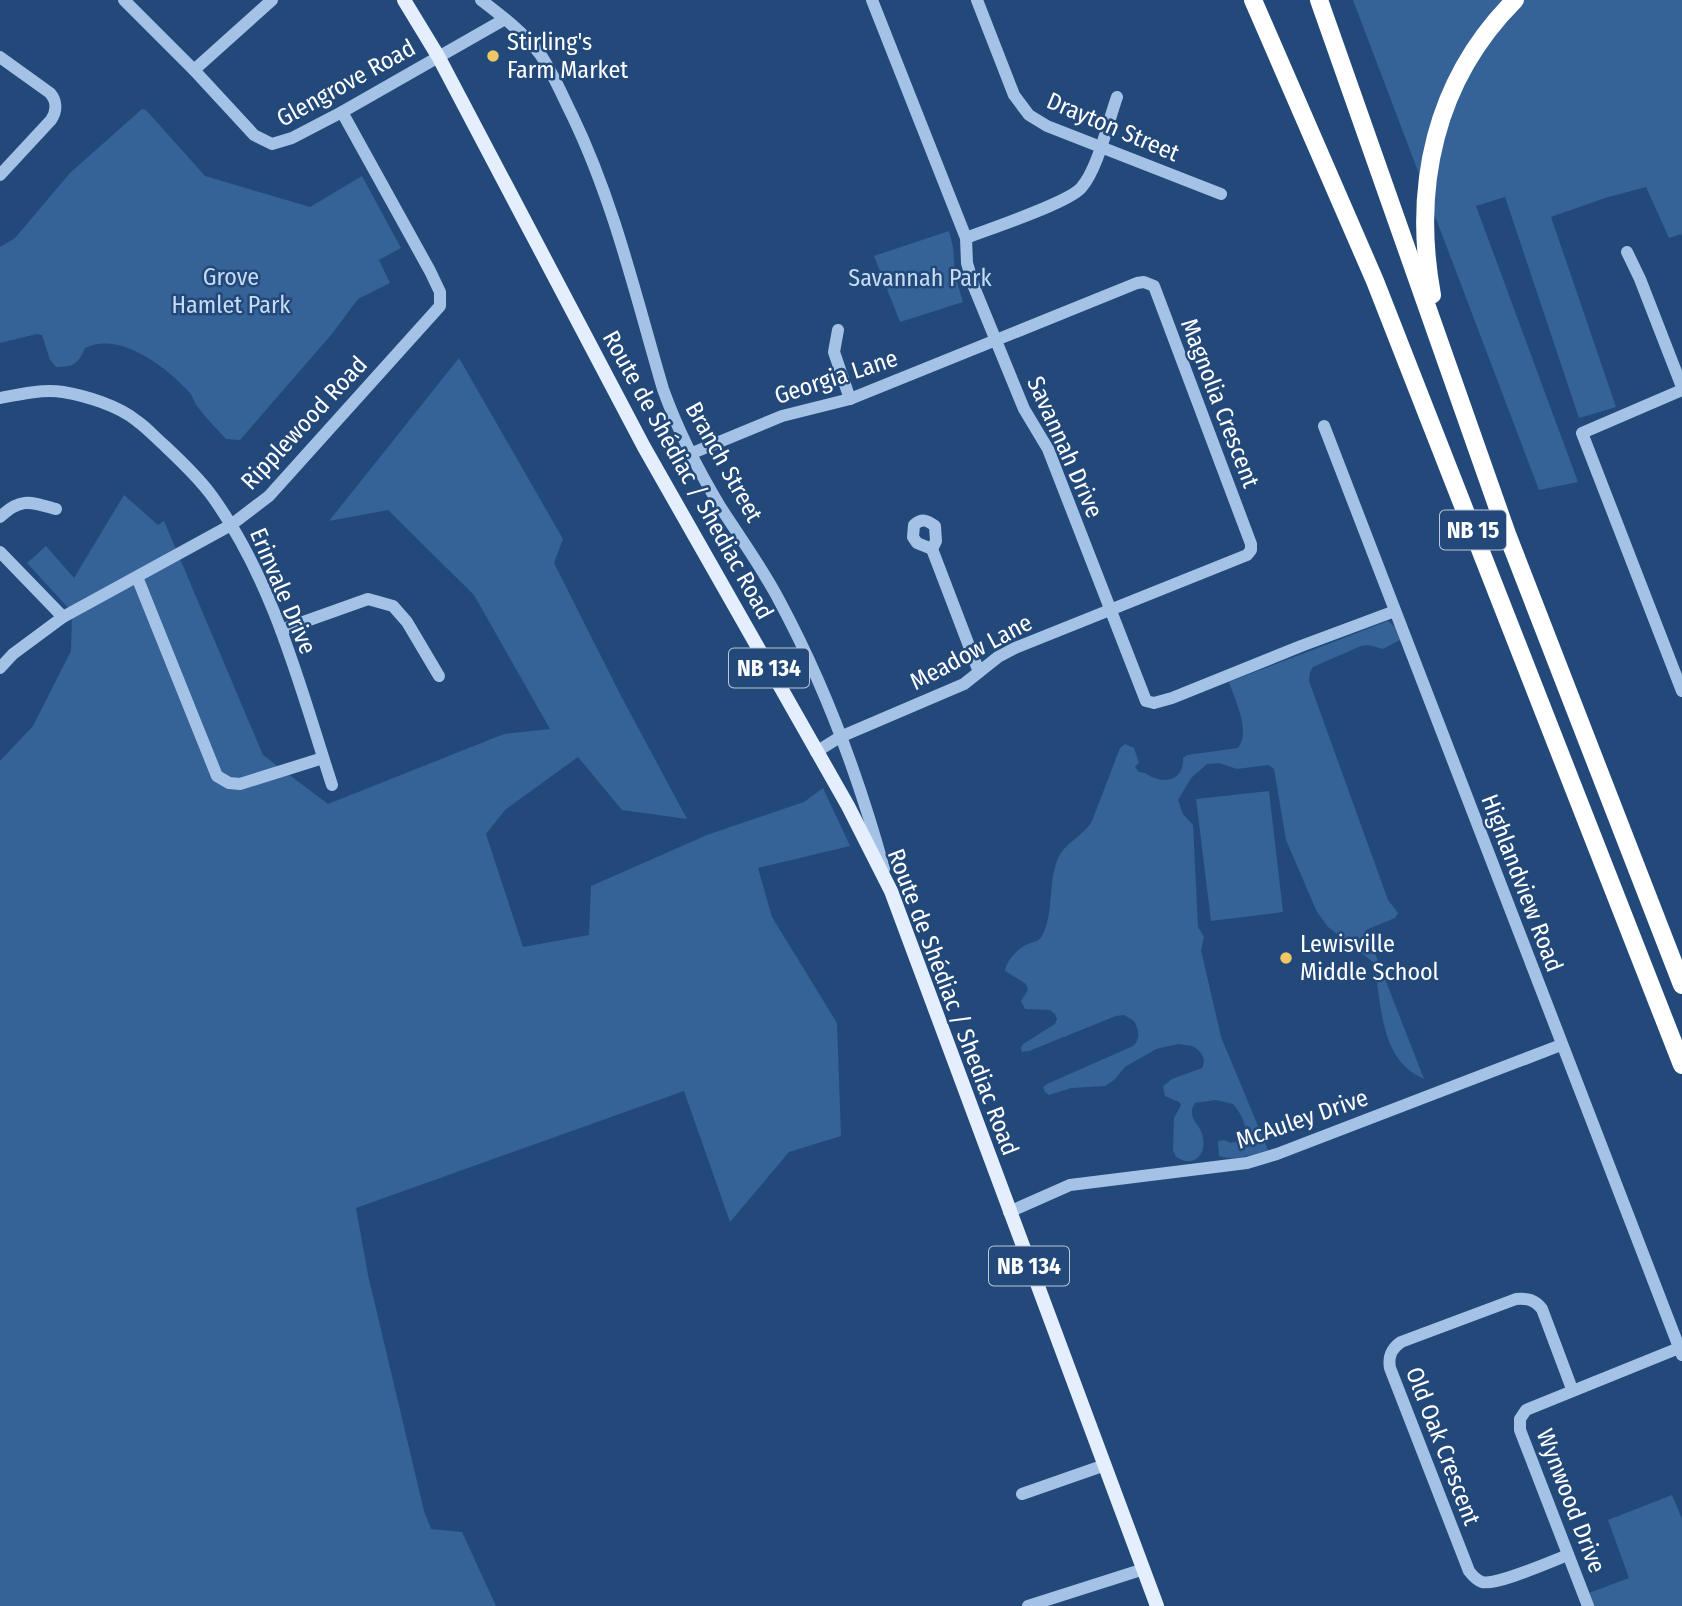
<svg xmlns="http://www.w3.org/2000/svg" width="1682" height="1606" font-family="'Fira Sans Condensed',sans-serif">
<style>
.green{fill:#356397}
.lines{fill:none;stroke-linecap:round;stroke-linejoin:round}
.minor{stroke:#a4c2e5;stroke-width:12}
.major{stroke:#e4eefc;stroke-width:14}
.highway{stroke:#fff;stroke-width:18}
.poi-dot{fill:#f0c766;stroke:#224979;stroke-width:2.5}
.labels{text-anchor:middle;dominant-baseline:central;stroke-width:5;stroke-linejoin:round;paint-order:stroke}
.shield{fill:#224979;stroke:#bdc8d7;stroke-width:2}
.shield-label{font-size:23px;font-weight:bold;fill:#fff}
.poi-label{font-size:24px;fill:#fff;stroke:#224979;text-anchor:start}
.street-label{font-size:24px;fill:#fff;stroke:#224979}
.park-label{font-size:24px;fill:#c6dbf4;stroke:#224979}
</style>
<rect width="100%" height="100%" fill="#224979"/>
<g class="green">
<path d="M 1353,0 L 1682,0 L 1682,236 L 1681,234 L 1669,238 L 1646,187 L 1605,198 L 1551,217 L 1616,407 L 1579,418 L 1505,197 L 1476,206 L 1578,482 L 1539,490 Z"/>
<path d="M 142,109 L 146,110 L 205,176 L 310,207 L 362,176 L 401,248 L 379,260 L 390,283 L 358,299 L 331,335 L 240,440 L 226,439 C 216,428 206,418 197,406 C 194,402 193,396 189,392 C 166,367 120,331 85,348 C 78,364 74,367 56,367 L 50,360 L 42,335 L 37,334 L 0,343 L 0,247 L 15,238 L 70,173 Z"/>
<path d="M 949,231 L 953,247 L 955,275 L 963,302 L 900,322 L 874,256 Z"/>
<path d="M 459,358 L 563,539 L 554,563 L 621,696 L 687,819 L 622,810 L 578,757 L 505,810 L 486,834 L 523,947 L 589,935 L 591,886 L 707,835 L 804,802 L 823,788 L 850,846 L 758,868 L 772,917 L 837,1023 L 841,1136 L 789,1152 L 730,1222 L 684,1091 L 356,1208 L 368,1275 L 424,1511 L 431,1529 L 462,1532 L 496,1606 L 0,1606 L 0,761 L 33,726 L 71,651 L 72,612 L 27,563 L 46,546 L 74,578 L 124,495 L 158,525 L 164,521 L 263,755 L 328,804 L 504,734 L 550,729 L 474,595 L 388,510 L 329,521 Z"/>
<path d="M 1388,621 L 1395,627 L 1400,640 L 1383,649 L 1368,645 L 1361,646 L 1313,667 L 1310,672 L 1309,681 L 1388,900 L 1398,913 L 1395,918 L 1366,930 L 1424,1079 C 1378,1059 1383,1004 1373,962 L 1328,927 L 1317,912 L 1286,840 L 1274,769 L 1268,765 L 1237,769 L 1219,763 L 1207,764 L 1191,778 L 1178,800 L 1183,814 L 1193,825 L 1198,927 L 1204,937 L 1201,950 L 1221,1037 L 1268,1150 C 1254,1155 1233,1161 1219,1156 L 1218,1141 L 1224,1140 L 1231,1143 L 1244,1139 C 1249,1128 1241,1113 1233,1104 L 1216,1100 L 1195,1103 C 1192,1108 1192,1108 1192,1114 C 1193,1122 1200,1126 1202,1134 C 1208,1153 1195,1169 1176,1157 L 1173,1150 L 1174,1118 L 1181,1105 L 1179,1102 L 1165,1096 L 1163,1086 L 1172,1079 L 1202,1068 C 1207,1059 1201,1050 1192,1046 L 1178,1044 L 1156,1049 L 1125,1067 L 1114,1080 L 1105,1086 L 1071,1088 L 1049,1095 L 1045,1092 L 1043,1087 L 1047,1084 L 1133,1046 C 1141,1039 1139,1030 1134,1021 L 1124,1015 L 1116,1016 L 1029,1051 L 1022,1052 L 1021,1048 L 1023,1044 L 1055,1024 L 1057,1019 L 1055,1014 L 1050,1010 L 1025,1009 L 1021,1001 L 1028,990 L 1026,984 L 1005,971 C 1006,961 1018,948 1028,944 C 1035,941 1038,942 1042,936 C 1054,913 1048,885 1057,861 C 1064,842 1083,837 1092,821 L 1120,748 L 1125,744 L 1134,748 L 1139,763 L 1135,767 L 1139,772 C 1146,772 1148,776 1155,778 C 1172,784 1184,775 1183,758 L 1187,755 L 1238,748 C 1251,731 1235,700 1229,682 Z"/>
<path d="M 1269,791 L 1283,912 L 1211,921 L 1196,799 Z"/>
<path d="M 1672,1495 L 1682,1519 L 1682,1606 L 1594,1606 L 1589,1593 L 1629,1578 L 1608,1520 Z"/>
</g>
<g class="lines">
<g class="minor">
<path d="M 124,0 L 194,70 L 254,135 L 272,144 L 292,138 L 342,112 L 505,19"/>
<path d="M 481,0 C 502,16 524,33 540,54 C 553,73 562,95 572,115 C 614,202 636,297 663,389 C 678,431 698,470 721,508 C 741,539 763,569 780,602 C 825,686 859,778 884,869"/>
<path d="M 872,0 L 966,238 L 967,263 L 974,287 L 1024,409 L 1048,449 L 1146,701 L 1154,703 L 1172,698 L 1301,646 L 1395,611"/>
<path d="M 977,0 L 1014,95 L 1029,115 L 1047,126 L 1221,194"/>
<path d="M 0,57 L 50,93 C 57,101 57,111 51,120 L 0,175"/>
<path d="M 194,70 L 272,0"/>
<path d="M 966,238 C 989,229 1068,203 1081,188 C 1098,169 1108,122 1117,97"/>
<path d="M 1627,252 L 1640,279 L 1682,387"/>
<path d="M 838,330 L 834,352 L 850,399"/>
<path d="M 1682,390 L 1582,433 L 1682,691"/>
<path d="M 0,398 C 20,394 43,389 63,392 C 87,396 119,406 137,421 C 147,428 156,438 165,446 C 181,461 199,478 212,496 C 274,582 300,687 332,785"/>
<path d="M 1324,426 L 1682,1355"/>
<path d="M 690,454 L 782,416 L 850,399 L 1137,283 L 1144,282 L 1154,286 L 1251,544 L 1251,550 L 1247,555 L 1015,648 L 998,657 L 964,684 L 840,737 L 816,752"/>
<path d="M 0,517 C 21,497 31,502 56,509"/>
<path d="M 932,549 L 917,543 L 913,537 L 914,525 C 922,518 927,520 935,526 L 936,541 L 932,549 L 979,672"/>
<path d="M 0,552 L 63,617"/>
<path d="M 137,577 L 217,776 L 229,783 L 240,784 L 323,758"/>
<path d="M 281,630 L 368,599 L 393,606 L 407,622 L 439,676"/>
<path d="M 0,668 L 13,654 L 63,617 L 231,525 L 269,496 L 440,306 L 440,292 L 430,271 L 342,112"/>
<path d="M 1009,1212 L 1070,1185 L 1247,1163 L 1277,1154 L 1561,1045"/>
<path d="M 1022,1494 L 1105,1465"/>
<path d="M 1568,1555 C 1552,1561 1496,1586 1482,1582 C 1476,1580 1472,1575 1469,1571 L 1390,1368 C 1388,1357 1391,1349 1401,1342 L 1516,1299 C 1528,1298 1535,1300 1542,1309 L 1572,1389"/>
<path d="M 1028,1606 L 1144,1569"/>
<path d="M 1588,1606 L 1520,1430 L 1520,1419 L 1526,1410 L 1679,1348"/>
</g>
<path class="major" d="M 404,0 L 438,56 L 644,447 L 848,806 L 891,891 L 1157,1606"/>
<g class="highway">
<path d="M 1253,0 L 1375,281 L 1682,1065"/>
<path d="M 1319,0 L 1507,534 L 1682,985"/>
<path d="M 1432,295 C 1412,186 1435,80 1515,0"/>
</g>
</g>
<g class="poi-dot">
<circle cx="493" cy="56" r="7"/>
<circle cx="1286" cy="958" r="7"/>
</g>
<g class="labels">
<g class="shield">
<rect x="1440" y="510.5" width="66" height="39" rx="5"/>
<rect x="729" y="648.5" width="80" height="39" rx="5"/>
<rect x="989" y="1246.5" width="80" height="39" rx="5"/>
</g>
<g class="shield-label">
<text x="1473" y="530">NB 15</text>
<text x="769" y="668">NB 134</text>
<text x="1029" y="1266">NB 134</text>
</g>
<g class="poi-label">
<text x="507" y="42">Stirling's<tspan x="507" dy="28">Farm Market</tspan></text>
<text x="1300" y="944">Lewisville<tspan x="1300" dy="28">Middle School</tspan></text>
</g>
<g class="street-label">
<text transform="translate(346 83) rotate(-29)">Glengrove Road</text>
<text transform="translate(1113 127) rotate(23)">Drayton Street</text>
<text transform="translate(836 377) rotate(-18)">Georgia Lane</text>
<text transform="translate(1220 403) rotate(69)">Magnolia Crescent</text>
<text transform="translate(304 423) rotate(-47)">Ripplewood Road</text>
<text transform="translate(1065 447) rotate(66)">Savannah Drive</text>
<text transform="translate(724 462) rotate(61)">Branch Street</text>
<text transform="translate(688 475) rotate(61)">Route de Shédiac / Shediac Road</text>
<text transform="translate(283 591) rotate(67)">Erinvale Drive</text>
<text transform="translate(971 652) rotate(-28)">Meadow Lane</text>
<text transform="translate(1522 883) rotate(69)">Highlandview Road</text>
<text transform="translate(953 1002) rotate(69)">Route de Shédiac / Shediac Road</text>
<text transform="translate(1302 1119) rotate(-19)">McAuley Drive</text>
<text transform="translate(1443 1446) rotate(69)">Old Oak Crescent</text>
<text transform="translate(1571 1501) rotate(69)">Wynwood Drive</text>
</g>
<g class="park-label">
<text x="231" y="277">Grove<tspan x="231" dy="28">Hamlet Park</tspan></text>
<text x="920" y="278">Savannah Park</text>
</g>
</g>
</svg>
